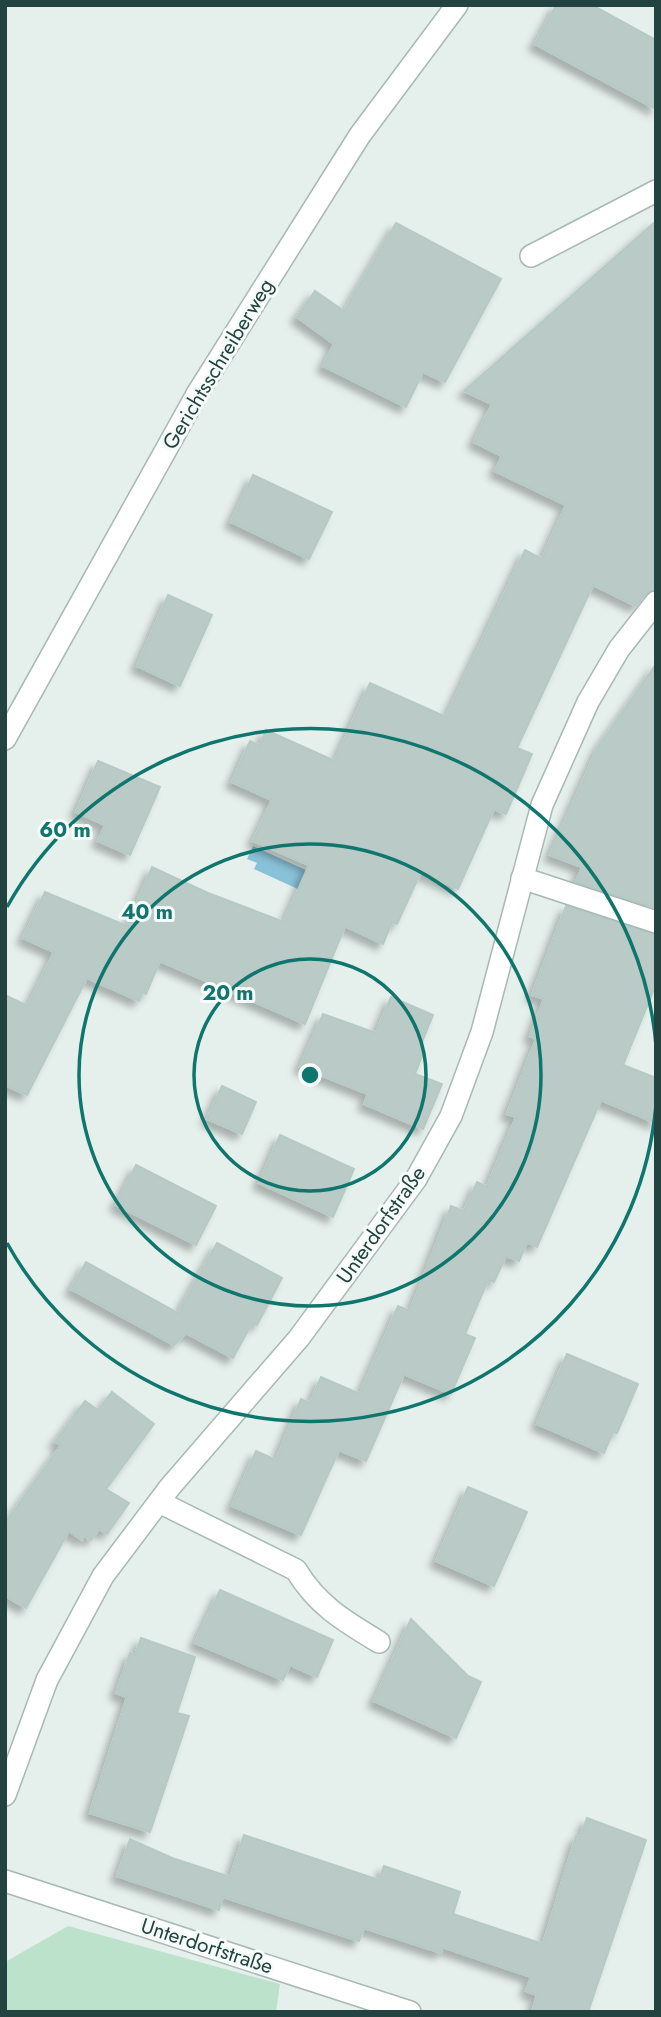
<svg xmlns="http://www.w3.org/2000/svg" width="661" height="2017" font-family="Jost,sans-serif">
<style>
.green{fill:#bce2cc}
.water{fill:#89c1d8}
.building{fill:#bacac6;stroke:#b6cac4;stroke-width:2;filter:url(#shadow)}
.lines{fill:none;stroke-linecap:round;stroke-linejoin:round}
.service-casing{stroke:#a7b8b5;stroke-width:24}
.minor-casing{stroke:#a7b8b5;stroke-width:24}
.tertiary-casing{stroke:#a7b8b5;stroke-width:24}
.service{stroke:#fff;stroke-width:21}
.minor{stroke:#fff;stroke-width:21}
.tertiary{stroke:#fff;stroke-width:21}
.ring{fill:none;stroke:#0f766e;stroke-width:3.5}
.labels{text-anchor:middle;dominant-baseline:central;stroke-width:6;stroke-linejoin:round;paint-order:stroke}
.street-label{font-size:21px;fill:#22433f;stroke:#f6fbf9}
.centre{fill:#0f766e;stroke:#f6fbf9;stroke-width:3.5}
.ring-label{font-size:21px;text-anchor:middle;font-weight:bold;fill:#0f766e;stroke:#f6fbf9;stroke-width:6;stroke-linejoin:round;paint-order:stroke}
</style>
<defs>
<filter id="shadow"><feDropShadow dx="-6" dy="6" stdDeviation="3.5" flood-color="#0004"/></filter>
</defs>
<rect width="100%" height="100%" fill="#e5efec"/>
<path class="green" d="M 68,1926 L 280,1984 L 276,2012 L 5,2012 L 5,1962 Z"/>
<path class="water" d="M 253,846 L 308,871 L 300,890 L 254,869 L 257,863 L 247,859 Z"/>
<g class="building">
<path d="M 556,5 L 592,5 L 656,40 L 656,109 L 535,44 Z"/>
<path d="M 656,221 L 656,589 L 646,593 L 636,606 L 593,585 L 517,748 L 532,754 L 506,814 L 494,809 L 458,889 L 421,872 L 397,924 L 392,922 L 383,944 L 345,926 L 305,1024 L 160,961 L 146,994 L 142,992 L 139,1001 L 87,978 L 27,1095 L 5,1085 L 5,995 L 28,1006 L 54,952 L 23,938 L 45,892 L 127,926 L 152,867 L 208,893 L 284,922 L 309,865 L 253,841 L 272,800 L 232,782 L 250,741 L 260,746 L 266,730 L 335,761 L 370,683 L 446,717 L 525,550 L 542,559 L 566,505 L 495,471 L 502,456 L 474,442 L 492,404 L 464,391 Z"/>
<path d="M 396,223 L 501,279 L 445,382 L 423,372 L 406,407 L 323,366 L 334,344 L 297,317 L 315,291 L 344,311 Z"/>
<path d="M 253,475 L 332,512 L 309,559 L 231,522 Z"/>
<path d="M 168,595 L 212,615 L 180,686 L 137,666 Z"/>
<path d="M 656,664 L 656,908 L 576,882 L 582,867 L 550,855 L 598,747 Z"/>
<path d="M 98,761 L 160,787 L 130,855 L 98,841 L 105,825 L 76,812 Z"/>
<path d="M 566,906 L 656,935 L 656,984 L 623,1065 L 656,1078 L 656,1123 L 601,1100 L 537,1247 L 527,1242 L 519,1261 L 506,1256 L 494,1282 L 488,1280 L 465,1334 L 475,1338 L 451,1394 L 404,1374 L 366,1461 L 339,1450 L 301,1535 L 232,1506 L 256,1451 L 276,1460 L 301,1399 L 310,1403 L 321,1377 L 360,1394 L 398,1306 L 410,1311 L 451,1206 L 464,1211 L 477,1182 L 487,1187 L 516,1117 L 507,1114 L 536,1039 L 530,1036 L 544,999 L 532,995 Z"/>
<path d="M 391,997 L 433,1015 L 419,1049 L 424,1051 L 415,1074 L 442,1084 L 423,1129 L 364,1104 L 368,1094 L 300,1067 L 323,1014 L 376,1033 Z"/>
<path d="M 222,1086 L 256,1102 L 242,1134 L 207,1119 Z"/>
<path d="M 280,1135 L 354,1169 L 333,1217 L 259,1183 Z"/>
<path d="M 136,1165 L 216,1206 L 196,1245 L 116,1205 Z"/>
<path d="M 217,1243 L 282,1278 L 257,1325 L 252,1323 L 233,1358 L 186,1333 L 174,1345 L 71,1289 L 86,1262 L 178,1313 Z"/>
<path d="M 567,1354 L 638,1384 L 617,1433 L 613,1432 L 604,1453 L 537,1424 Z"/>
<path d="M 112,1392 L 154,1424 L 106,1489 L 129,1503 L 107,1534 L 99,1529 L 91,1540 L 84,1536 L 82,1540 L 69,1531 L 26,1608 L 5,1596 L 5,1523 L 61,1445 L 55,1442 L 85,1401 L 98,1410 Z"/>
<path d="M 468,1487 L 527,1512 L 494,1586 L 436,1561 Z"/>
<path d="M 220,1590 L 333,1640 L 317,1677 L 290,1665 L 283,1680 L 195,1643 Z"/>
<path d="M 411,1619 L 468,1676 L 481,1682 L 456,1738 L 374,1701 Z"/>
<path d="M 141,1638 L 195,1657 L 177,1713 L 189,1716 L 150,1832 L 90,1813 L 127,1697 L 116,1693 L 130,1653 L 135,1655 Z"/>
<path d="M 587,1818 L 646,1840 L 588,2012 L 532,2012 L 537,1995 L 526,1991 L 531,1977 L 442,1947 L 441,1953 L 364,1928 L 359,1941 L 223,1897 L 219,1910 L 117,1876 L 130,1839 L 172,1858 L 230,1877 L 244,1835 L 379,1880 L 384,1866 L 460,1892 L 453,1914 L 543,1944 L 576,1836 L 580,1837 Z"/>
</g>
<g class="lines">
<g class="service-casing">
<g id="service">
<path d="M 531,256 L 656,191"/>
<path d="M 522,878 L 656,922"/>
<path d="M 159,1502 L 296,1570 C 317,1605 344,1621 379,1642"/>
</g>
</g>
<g class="minor-casing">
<g id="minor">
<path d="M 5,1795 L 47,1680 L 103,1576 L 170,1487 L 299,1338 L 416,1179 L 451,1116 L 482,1032 L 542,805 L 588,702 L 619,649 L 656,602"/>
<path d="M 5,1881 L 410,2012"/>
</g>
</g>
<g class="tertiary-casing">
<path id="tertiary" d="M 5,739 L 197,394 L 360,135 L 457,5"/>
</g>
<use href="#service" class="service"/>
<use href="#minor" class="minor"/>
<use href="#tertiary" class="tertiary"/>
</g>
<g class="ring">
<circle cx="310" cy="1075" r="116"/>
<circle cx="310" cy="1075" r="231"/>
<path d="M656 1105A347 347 0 0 1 7 1243M7 907A347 347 0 0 1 656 1045"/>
</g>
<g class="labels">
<g class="street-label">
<text transform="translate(218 364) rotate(-59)">Gerichtsschreiberweg</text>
<text transform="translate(381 1225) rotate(-55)">Unterdorfstraße</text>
<text transform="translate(207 1946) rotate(18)">Unterdorfstraße</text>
</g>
</g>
<circle cx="310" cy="1075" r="10" class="centre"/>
<g class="ring-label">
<text x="65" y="837">60 m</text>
<text x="147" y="919">40 m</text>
<text x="228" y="1000">20 m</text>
</g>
<rect width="661" height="2017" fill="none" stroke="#22433f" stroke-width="14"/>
</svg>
